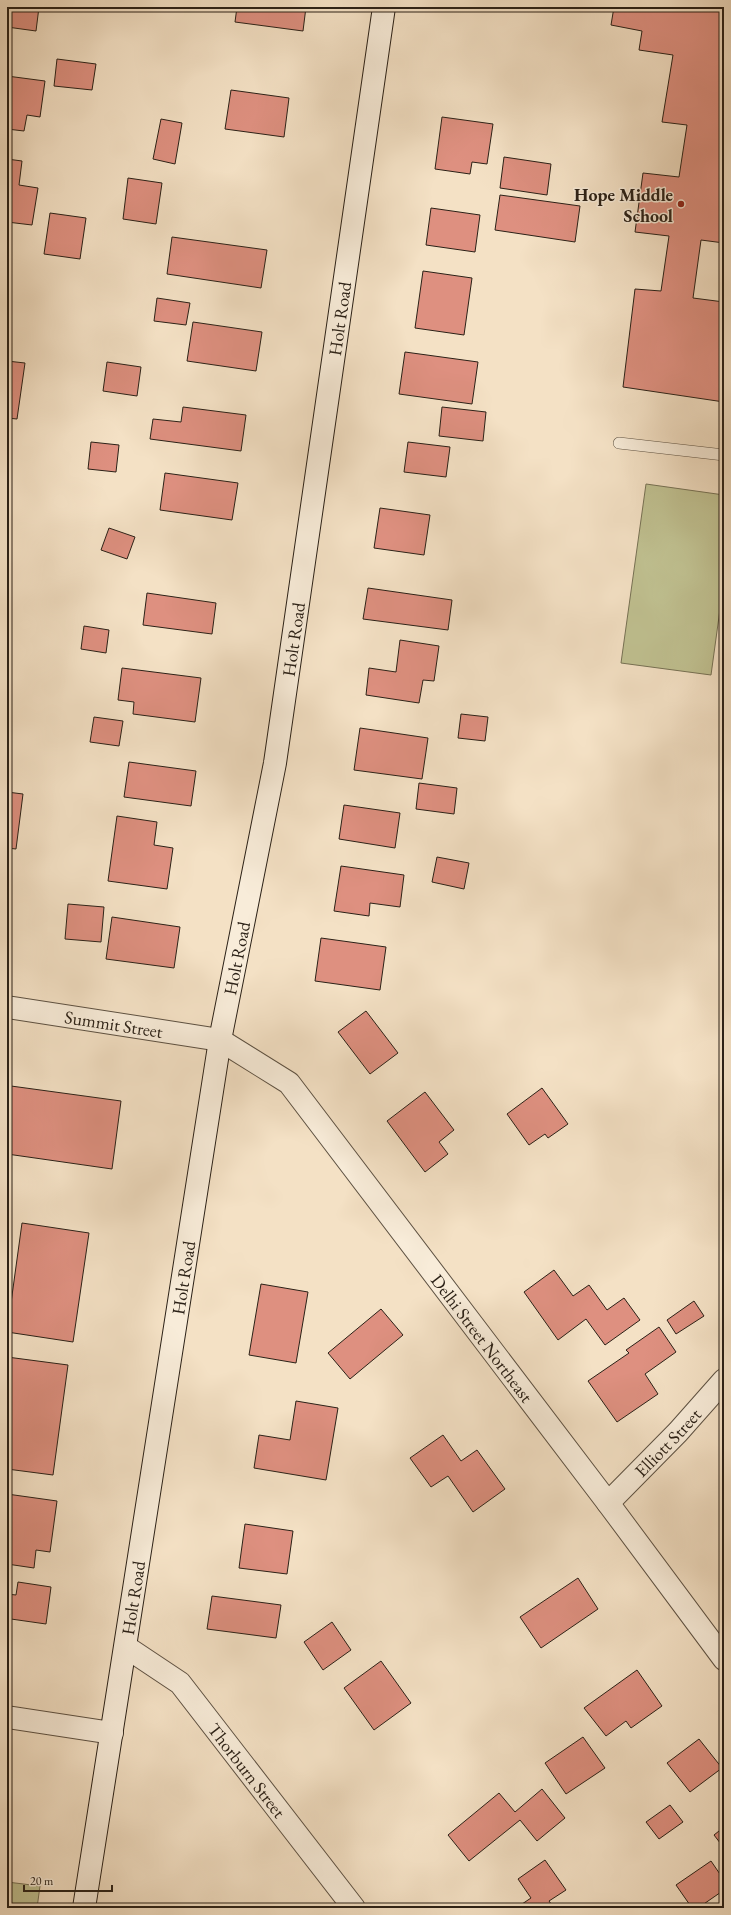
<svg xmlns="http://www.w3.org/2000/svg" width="731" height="1915" font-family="'EB Garamond',serif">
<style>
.green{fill:#c0c191;stroke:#767154}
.building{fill:#de9080;stroke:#2b2117}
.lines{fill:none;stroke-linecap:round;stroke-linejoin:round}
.lane-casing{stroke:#5d5142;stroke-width:12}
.street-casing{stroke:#5d5142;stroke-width:24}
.secondary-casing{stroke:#2b2117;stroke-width:24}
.lane{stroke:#f8ecd9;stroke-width:11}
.street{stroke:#f8ecd9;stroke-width:22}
.secondary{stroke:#f8ecd9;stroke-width:22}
.poi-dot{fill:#8f2418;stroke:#f8ecd9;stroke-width:1.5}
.labels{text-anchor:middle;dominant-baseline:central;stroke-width:3;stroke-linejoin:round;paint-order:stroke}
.poi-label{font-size:18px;font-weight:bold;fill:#2b2117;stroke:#f8ecd9;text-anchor:end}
.street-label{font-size:18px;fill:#2b2117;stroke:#f8ecd9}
</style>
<rect width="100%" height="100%" fill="#f4e1c5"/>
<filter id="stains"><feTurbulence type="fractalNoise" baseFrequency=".005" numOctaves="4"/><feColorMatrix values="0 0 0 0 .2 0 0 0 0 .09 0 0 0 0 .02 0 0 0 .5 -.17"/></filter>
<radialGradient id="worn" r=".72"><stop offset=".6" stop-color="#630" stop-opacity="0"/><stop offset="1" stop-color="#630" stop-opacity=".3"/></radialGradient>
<g class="green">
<path d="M 646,484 L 724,495 L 724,580 L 711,675 L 621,663 Z"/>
<path d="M 7,1882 L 40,1886 L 37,1908 L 7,1908 Z"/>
</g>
<g class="building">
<path d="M 7,7 L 39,7 L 36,31 L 7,27 Z"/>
<path d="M 237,7 L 306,7 L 303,31 L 235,22 Z"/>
<path d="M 614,7 L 724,7 L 724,243 L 701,240 L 693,298 L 724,302 L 724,402 L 623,387 L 635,289 L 661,291 L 669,236 L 635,232 L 643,173 L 679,177 L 687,125 L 662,122 L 673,55 L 639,50 L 642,31 L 611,25 Z"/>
<path d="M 57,59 L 96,64 L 92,90 L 54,86 Z"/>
<path d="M 7,76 L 45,81 L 40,117 L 27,115 L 24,131 L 7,129 Z"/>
<path d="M 231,90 L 289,98 L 284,137 L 225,129 Z"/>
<path d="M 442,117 L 493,124 L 487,164 L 472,162 L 470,174 L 435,169 Z"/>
<path d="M 161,119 L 182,123 L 175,164 L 153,159 Z"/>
<path d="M 504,157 L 551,164 L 547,195 L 500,188 Z"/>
<path d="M 7,159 L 22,161 L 19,185 L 38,188 L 32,225 L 7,222 Z"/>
<path d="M 128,178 L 162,183 L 156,224 L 123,219 Z"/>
<path d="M 500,195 L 580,206 L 575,242 L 495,230 Z"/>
<path d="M 431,208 L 480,215 L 475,252 L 426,245 Z"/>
<path d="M 50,213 L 86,218 L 80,259 L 44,254 Z"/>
<path d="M 172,237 L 267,250 L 261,288 L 167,274 Z"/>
<path d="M 423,271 L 472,278 L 464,335 L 415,328 Z"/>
<path d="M 157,298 L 190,303 L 186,325 L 154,321 Z"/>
<path d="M 193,322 L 262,332 L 256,371 L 187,361 Z"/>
<path d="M 405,352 L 478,362 L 472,404 L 399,394 Z"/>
<path d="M 7,361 L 25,363 L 17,419 L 7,418 L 7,420 Z"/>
<path d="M 107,362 L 141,367 L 137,396 L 103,391 Z"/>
<path d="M 183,407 L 246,415 L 241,451 L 150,439 L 153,419 L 181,422 Z"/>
<path d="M 442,407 L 486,412 L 483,441 L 439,436 Z"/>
<path d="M 91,442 L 119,445 L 116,472 L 88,469 Z"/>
<path d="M 408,442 L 450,447 L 446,477 L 404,472 Z"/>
<path d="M 165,473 L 238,483 L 232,520 L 160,510 Z"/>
<path d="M 380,508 L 430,515 L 424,555 L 374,548 Z"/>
<path d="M 109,528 L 135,537 L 127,559 L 101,550 Z"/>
<path d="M 368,588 L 452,600 L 448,630 L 363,619 Z"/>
<path d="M 147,593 L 216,603 L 212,634 L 143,625 Z"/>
<path d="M 84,626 L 109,630 L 106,653 L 81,649 Z"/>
<path d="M 400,640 L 439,646 L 434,681 L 423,680 L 419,703 L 366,695 L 369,668 L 396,672 Z"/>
<path d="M 122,668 L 201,678 L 195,722 L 133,714 L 134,702 L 118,700 Z"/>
<path d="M 461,714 L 488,717 L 485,741 L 458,738 Z"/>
<path d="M 94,717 L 123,721 L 119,746 L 90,742 Z"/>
<path d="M 360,728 L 428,738 L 422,779 L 354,770 Z"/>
<path d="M 129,762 L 196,771 L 191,806 L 124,797 Z"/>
<path d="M 419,783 L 457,788 L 454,814 L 416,809 Z"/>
<path d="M 7,792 L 23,794 L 16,849 L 7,848 Z"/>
<path d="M 344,805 L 400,813 L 395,848 L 339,839 Z"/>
<path d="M 117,816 L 157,822 L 154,845 L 173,848 L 167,889 L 108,881 Z"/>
<path d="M 437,857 L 469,863 L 464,889 L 432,882 Z"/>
<path d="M 341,866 L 404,875 L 400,907 L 370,903 L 369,916 L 334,911 Z"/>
<path d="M 68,904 L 104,907 L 101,942 L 65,939 Z"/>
<path d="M 112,917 L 180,927 L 174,968 L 106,959 Z"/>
<path d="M 321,938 L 386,947 L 380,990 L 315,981 Z"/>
<path d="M 366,1011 L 398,1053 L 370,1074 L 338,1032 Z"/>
<path d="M 11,1086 L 121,1101 L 112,1169 L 7,1154 L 7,1112 Z"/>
<path d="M 542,1088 L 568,1124 L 548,1138 L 545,1134 L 529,1145 L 507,1114 Z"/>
<path d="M 425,1092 L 454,1130 L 439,1142 L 448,1154 L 425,1172 L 387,1121 Z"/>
<path d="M 22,1223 L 89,1233 L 73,1342 L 7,1332 Z"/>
<path d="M 554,1270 L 573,1296 L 589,1285 L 607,1310 L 624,1298 L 640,1320 L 605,1345 L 586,1319 L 558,1340 L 524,1292 Z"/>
<path d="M 261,1284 L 308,1292 L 296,1363 L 249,1355 Z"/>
<path d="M 694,1301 L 704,1316 L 676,1334 L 667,1320 Z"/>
<path d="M 381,1309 L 403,1335 L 350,1379 L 328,1353 Z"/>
<path d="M 659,1327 L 676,1352 L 645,1374 L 658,1394 L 617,1422 L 588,1381 L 629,1353 L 626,1350 Z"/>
<path d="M 7,1357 L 68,1365 L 53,1475 L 7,1469 Z"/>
<path d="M 296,1401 L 338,1408 L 326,1480 L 254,1468 L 259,1435 L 290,1440 Z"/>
<path d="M 443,1435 L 461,1461 L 477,1450 L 505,1489 L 473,1512 L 448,1476 L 431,1487 L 410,1458 Z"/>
<path d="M 7,1494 L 57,1501 L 50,1552 L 36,1550 L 34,1568 L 7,1564 Z"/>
<path d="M 245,1524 L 293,1531 L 287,1574 L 239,1568 Z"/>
<path d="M 578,1578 L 598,1609 L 541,1648 L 520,1617 Z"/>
<path d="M 18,1582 L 51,1587 L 46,1624 L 11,1619 L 7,1642 L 7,1594 L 16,1595 Z"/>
<path d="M 212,1596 L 281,1605 L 276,1638 L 207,1629 Z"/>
<path d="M 332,1622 L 351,1650 L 323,1670 L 304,1642 Z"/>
<path d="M 381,1661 L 411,1703 L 374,1730 L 344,1688 Z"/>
<path d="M 637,1670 L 662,1706 L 631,1728 L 626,1721 L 606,1736 L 584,1708 Z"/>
<path d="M 583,1737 L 605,1768 L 566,1794 L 545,1763 Z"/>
<path d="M 699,1739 L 722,1768 L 690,1792 L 667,1763 Z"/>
<path d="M 542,1789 L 565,1818 L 537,1841 L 520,1820 L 469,1861 L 448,1835 L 499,1793 L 515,1812 Z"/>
<path d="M 670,1805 L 683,1822 L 659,1839 L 646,1822 Z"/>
<path d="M 724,1827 L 724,1848 L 714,1835 Z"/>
<path d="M 545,1860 L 566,1890 L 549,1901 L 554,1908 L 516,1908 L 531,1898 L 518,1879 Z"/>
<path d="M 711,1861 L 724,1880 L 724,1890 L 698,1908 L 692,1908 L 676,1885 Z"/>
</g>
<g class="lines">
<g class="lane-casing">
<path id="lane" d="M 619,443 L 724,455"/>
</g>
<g class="street-casing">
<g id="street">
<path id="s1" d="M 7,1007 L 220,1040 L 289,1083 L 608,1503 L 724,1659"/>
<path id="s2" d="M 608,1503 L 678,1432 L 724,1380"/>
<path id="s3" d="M 126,1647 L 180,1683 L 354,1908"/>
<path d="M 7,1717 L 112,1733"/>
</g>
</g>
<g class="secondary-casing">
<g id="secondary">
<path id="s4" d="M 84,1908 L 220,1040 L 275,763 L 384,7"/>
</g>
</g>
<use href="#lane" class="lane"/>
<use href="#street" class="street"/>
<use href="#secondary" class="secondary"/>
</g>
<circle class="poi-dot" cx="681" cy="204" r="4"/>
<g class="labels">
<g class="poi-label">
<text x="673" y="194">Hope Middle<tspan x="673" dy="21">School</tspan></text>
</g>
<g class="street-label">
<text stroke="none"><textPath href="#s4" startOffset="1610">Holt Road</textPath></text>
<text stroke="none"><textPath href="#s4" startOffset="1286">Holt Road</textPath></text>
<text stroke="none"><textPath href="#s4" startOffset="962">Holt Road</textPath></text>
<text stroke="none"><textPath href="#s1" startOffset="108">Summit Street</textPath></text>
<text stroke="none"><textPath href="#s4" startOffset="638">Holt Road</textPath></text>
<text stroke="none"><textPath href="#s1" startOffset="617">Delhi Street Northeast</textPath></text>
<text stroke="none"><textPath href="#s2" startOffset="85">Elliott Street</textPath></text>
<text stroke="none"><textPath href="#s4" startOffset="314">Holt Road</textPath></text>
<text stroke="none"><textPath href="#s3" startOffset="175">Thorburn Street</textPath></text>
</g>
</g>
<rect width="731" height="1915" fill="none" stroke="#f4e1c5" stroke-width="24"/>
<rect x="8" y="8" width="715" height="1899" fill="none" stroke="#2b2117" stroke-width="2"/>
<rect x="12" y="12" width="707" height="1891" fill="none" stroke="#2b2117"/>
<path d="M24 1885v6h88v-6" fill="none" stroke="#2b2117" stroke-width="2"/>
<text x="30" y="1885" font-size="12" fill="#2b2117" stroke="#f8ecd9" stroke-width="3" paint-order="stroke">20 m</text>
<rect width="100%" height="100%" filter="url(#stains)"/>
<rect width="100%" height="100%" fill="url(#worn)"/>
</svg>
